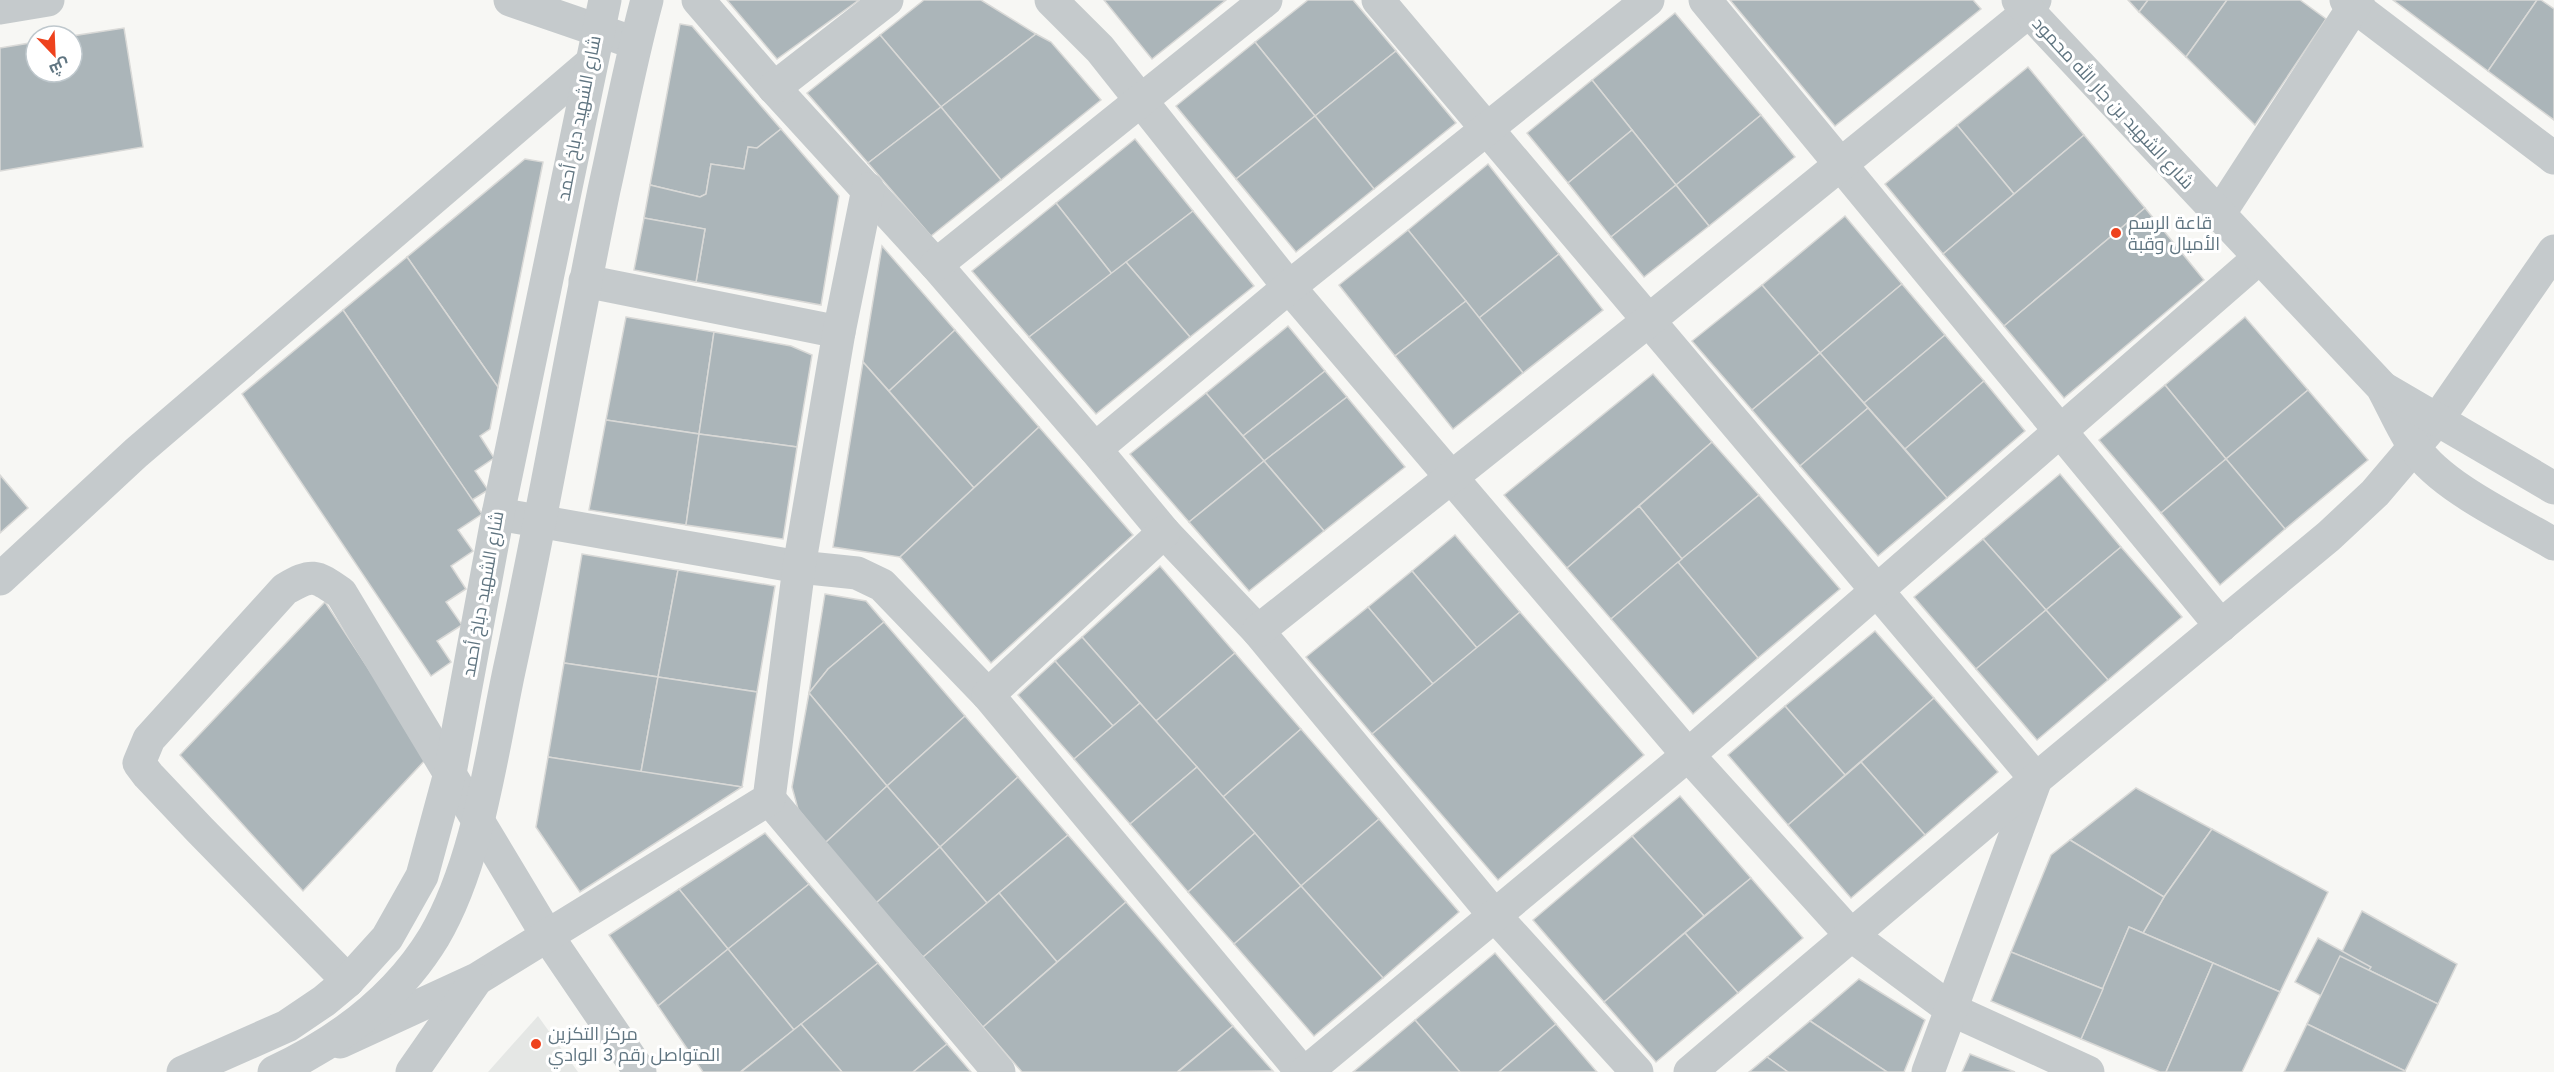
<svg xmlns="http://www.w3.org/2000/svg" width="2554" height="1072" font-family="Arial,Cairo,sans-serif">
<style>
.built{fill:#e5e7e5}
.building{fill:#abb5b9;stroke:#d9d9d7;stroke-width:1.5}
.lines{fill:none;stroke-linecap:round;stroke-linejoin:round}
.minor{stroke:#c5cacc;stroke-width:33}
.tertiary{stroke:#c5cacc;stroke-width:33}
.poi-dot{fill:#ee421d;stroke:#fff;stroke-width:2}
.labels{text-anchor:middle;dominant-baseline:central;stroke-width:6;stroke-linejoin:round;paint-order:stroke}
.street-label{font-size:18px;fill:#607581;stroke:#fff}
.poi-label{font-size:18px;fill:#607581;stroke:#fff;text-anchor:start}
</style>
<rect width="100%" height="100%" fill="#f7f7f4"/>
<path class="built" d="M 538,1016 L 578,1072 L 488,1072 Z"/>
<g class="building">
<path d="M 727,0 L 859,0 L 777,59 Z"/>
<path d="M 924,0 L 981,0 L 1036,34 L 941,107 L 880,35 Z"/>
<path d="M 1104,0 L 1226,0 L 1152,59 Z"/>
<path d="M 1308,0 L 1353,0 L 1396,51 L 1315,116 L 1255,42 Z"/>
<path d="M 1730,0 L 1973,0 L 1981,9 L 1835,126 Z"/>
<path d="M 2128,0 L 2148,0 L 2139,12 Z"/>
<path d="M 2148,0 L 2227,0 L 2186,57 L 2139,12 Z"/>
<path d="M 2227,0 L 2300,0 L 2326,19 L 2255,125 L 2186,57 Z"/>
<path d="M 2393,0 L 2537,0 L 2488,71 Z"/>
<path d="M 2537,0 L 2541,0 L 2554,9 L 2554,120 L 2488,71 Z"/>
<path d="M 1675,13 L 1761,115 L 1676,185 L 1592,80 Z"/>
<path d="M 680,24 L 692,26 L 781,129 L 757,148 L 748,147 L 744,169 L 711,164 L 706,194 L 700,197 L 650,185 Z"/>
<path d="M 124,28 L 143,147 L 0,171 L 0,48 L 36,42 L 36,72 L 72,72 L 72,36 Z"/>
<path d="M 1036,34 L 1051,42 L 1101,100 L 1001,180 L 941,107 Z"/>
<path d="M 880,35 L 941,107 L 868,163 L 807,93 Z"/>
<path d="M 1255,42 L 1315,116 L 1236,179 L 1176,106 Z"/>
<path d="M 1396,51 L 1456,123 L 1374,189 L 1315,116 Z"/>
<path d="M 2028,67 L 2084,135 L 2014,194 L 1957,125 Z"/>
<path d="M 1592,80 L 1632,130 L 1568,183 L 1527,133 Z"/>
<path d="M 941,107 L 1001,180 L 931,236 L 868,163 Z"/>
<path d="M 1761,115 L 1795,157 L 1709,226 L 1676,185 Z"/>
<path d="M 1315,116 L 1374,189 L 1296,252 L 1236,179 Z"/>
<path d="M 1957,125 L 2014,194 L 1943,254 L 1885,184 Z"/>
<path d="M 781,129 L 839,196 L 821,305 L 696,282 L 705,229 L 644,218 L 650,185 L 700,197 L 706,194 L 711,164 L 744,169 L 748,147 L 757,148 Z"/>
<path d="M 1632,130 L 1676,185 L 1611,237 L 1568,183 Z"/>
<path d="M 2084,135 L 2145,208 L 2004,326 L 1943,254 Z"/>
<path d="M 1135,139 L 1193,211 L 1112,274 L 1056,203 Z"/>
<path d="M 525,159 L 543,162 L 498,387 L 407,257 Z"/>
<path d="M 1488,164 L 1559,254 L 1479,318 L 1408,230 Z"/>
<path d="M 1676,185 L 1709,226 L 1644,277 L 1611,237 Z"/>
<path d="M 1056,203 L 1112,274 L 1029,337 L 972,271 Z"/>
<path d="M 2145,208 L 2204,280 L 2064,398 L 2004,326 Z"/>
<path d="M 1193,211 L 1254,286 L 1190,337 L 1126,262 Z"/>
<path d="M 1845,216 L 1902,284 L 1820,353 L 1762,285 Z"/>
<path d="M 644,218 L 705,229 L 696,282 L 634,270 Z"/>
<path d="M 1408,230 L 1466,301 L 1395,356 L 1339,285 Z"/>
<path d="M 882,246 L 955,330 L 889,391 L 863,362 Z"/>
<path d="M 1559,254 L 1603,310 L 1523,373 L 1479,318 Z"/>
<path d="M 407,257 L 498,387 L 490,429 L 480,436 L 494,458 L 475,471 L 488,490 L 472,500 L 343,310 Z"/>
<path d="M 1126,262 L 1190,337 L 1096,414 L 1029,337 Z"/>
<path d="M 1902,284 L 1945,335 L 1864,403 L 1820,353 Z"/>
<path d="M 1762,285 L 1820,353 L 1752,410 L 1692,341 Z"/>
<path d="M 1466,301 L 1523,373 L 1453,429 L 1395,356 Z"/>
<path d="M 343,310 L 482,514 L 458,530 L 473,551 L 451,566 L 466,589 L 446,602 L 462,625 L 437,641 L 451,662 L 431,676 L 242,394 Z"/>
<path d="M 626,317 L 714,332 L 699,434 L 606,420 Z"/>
<path d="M 2245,317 L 2308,390 L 2226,459 L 2165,385 Z"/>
<path d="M 1288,326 L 1325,371 L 1243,436 L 1206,393 Z"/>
<path d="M 955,330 L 1039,427 L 974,488 L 889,391 Z"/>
<path d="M 714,332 L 791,346 L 812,355 L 797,447 L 699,434 Z"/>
<path d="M 1945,335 L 1984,381 L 1905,449 L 1864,403 Z"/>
<path d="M 1820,353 L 1868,408 L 1800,466 L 1752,410 Z"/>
<path d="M 863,362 L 974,488 L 900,557 L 833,547 Z"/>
<path d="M 1325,371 L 1347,397 L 1264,461 L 1243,436 Z"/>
<path d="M 1653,374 L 1712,442 L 1567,568 L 1504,495 Z"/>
<path d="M 1984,381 L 2025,431 L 1947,498 L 1905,449 Z"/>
<path d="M 2165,385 L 2226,459 L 2161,513 L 2099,440 Z"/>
<path d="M 2308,390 L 2368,460 L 2285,529 L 2226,459 Z"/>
<path d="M 1206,393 L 1264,461 L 1189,522 L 1130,454 Z"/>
<path d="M 1347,397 L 1405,467 L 1324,531 L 1264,461 Z"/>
<path d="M 1868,408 L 1947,498 L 1878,556 L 1800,466 Z"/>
<path d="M 606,420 L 699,434 L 686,525 L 589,510 Z"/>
<path d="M 1039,427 L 1133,535 L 991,663 L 900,557 Z"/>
<path d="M 699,434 L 797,447 L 783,539 L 686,525 Z"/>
<path d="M 1712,442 L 1759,495 L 1682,559 L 1639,506 Z"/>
<path d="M 2226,459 L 2285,529 L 2220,585 L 2161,513 Z"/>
<path d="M 1264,461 L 1324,531 L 1249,591 L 1189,522 Z"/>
<path d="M 2060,474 L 2121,547 L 2046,610 L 1983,539 Z"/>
<path d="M 0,475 L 28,508 L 0,533 Z"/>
<path d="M 1759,495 L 1840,589 L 1758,658 L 1678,562 Z"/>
<path d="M 1639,506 L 1682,559 L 1611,619 L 1567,568 Z"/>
<path d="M 1455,535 L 1520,612 L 1477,648 L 1412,571 Z"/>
<path d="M 1983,539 L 2046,610 L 1976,669 L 1914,597 Z"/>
<path d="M 2121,547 L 2182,617 L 2108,680 L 2046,610 Z"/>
<path d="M 582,554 L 678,570 L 658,677 L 564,663 Z"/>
<path d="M 1678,562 L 1758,658 L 1693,714 L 1611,619 Z"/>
<path d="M 1160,566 L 1235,653 L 1156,721 L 1082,637 Z"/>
<path d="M 678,570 L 775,586 L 757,692 L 658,677 Z"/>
<path d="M 1412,571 L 1477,648 L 1433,684 L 1368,607 Z"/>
<path d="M 825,594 L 866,601 L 884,622 L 828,669 L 809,693 Z"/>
<path d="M 325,602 L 427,758 L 303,891 L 180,755 Z"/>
<path d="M 1368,607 L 1433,684 L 1372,734 L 1306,657 Z"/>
<path d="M 2046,610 L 2108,680 L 2037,740 L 1976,669 Z"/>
<path d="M 1520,612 L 1644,755 L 1498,880 L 1372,734 Z"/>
<path d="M 884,622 L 965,716 L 887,786 L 809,693 L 828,669 Z"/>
<path d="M 1875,631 L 1934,698 L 1845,775 L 1785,706 Z"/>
<path d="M 1082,637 L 1140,703 L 1113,726 L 1055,661 Z"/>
<path d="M 1235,653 L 1301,729 L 1223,797 L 1156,721 Z"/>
<path d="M 1055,661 L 1113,726 L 1074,759 L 1018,695 Z"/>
<path d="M 564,663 L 658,677 L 641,772 L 548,757 Z"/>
<path d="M 658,677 L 757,692 L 742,787 L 641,772 Z"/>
<path d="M 809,693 L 887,786 L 825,843 L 798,809 L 792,787 Z"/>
<path d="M 1934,698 L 1998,772 L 1925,835 L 1861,762 Z"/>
<path d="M 1140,703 L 1197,767 L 1130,824 L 1074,759 Z"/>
<path d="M 1785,706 L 1845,775 L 1788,825 L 1728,755 Z"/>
<path d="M 965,716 L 1018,777 L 940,847 L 887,786 Z"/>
<path d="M 1301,729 L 1379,819 L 1301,886 L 1223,797 Z"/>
<path d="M 548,757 L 742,787 L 580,892 L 536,827 Z"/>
<path d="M 1861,762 L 1925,835 L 1851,898 L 1788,825 Z"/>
<path d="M 1197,767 L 1255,833 L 1188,892 L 1130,824 Z"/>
<path d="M 1018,777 L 1068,835 L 987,903 L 940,847 Z"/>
<path d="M 887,786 L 940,847 L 876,903 L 825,843 Z"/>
<path d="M 2136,788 L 2212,829 L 2164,897 L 2070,840 Z"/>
<path d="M 1680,796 L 1751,878 L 1704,916 L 1632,836 Z"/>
<path d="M 1379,819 L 1459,912 L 1383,978 L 1301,886 Z"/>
<path d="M 2212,829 L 2328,892 L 2280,992 L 2143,933 L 2164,897 Z"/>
<path d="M 765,833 L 809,884 L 728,949 L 679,889 Z"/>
<path d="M 1255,833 L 1301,886 L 1234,944 L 1188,892 Z"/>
<path d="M 1068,835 L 1126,902 L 1057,962 L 999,893 Z"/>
<path d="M 1632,836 L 1704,916 L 1604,1002 L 1533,920 Z"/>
<path d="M 2070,840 L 2164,897 L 2143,933 L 2129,927 L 2103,989 L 2011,952 L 2051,855 Z"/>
<path d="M 940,847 L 987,903 L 923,957 L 876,903 Z"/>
<path d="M 1751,878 L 1803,938 L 1738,993 L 1685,933 Z"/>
<path d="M 809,884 L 878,963 L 794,1030 L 728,949 Z"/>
<path d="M 1301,886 L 1383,978 L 1314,1036 L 1234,944 Z"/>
<path d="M 679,889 L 728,949 L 658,1006 L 609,935 Z"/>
<path d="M 999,893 L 1057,962 L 983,1027 L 923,957 Z"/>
<path d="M 1126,902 L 1233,1026 L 1177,1072 L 1022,1072 L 983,1027 Z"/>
<path d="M 2362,911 L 2457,964 L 2438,1004 L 2340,956 Z"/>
<path d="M 2129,927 L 2213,963 L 2166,1072 L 2160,1072 L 2081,1039 Z"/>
<path d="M 1685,933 L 1738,993 L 1656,1062 L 1604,1002 Z"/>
<path d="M 2318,938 L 2371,967 L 2344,1008 L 2295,982 Z"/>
<path d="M 728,949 L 794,1030 L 740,1072 L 703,1072 L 658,1006 Z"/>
<path d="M 2011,952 L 2103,989 L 2081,1039 L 1991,1001 Z"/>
<path d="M 1495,953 L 1556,1024 L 1499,1072 L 1460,1072 L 1415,1020 Z"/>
<path d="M 2340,956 L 2438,1004 L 2405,1071 L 2307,1024 Z"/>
<path d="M 878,963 L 947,1044 L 913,1072 L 842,1072 L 801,1024 Z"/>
<path d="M 2213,963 L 2280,992 L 2242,1072 L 2166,1072 Z"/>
<path d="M 1859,979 L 1925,1020 L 1904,1072 L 1887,1072 L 1810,1021 Z"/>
<path d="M 1415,1020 L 1460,1072 L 1353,1072 Z"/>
<path d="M 1810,1021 L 1887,1072 L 1788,1072 L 1767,1057 Z"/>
<path d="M 801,1024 L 842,1072 L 741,1072 Z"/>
<path d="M 1556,1024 L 1597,1072 L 1499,1072 Z"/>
<path d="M 2307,1024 L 2405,1071 L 2405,1072 L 2284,1072 Z"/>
<path d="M 1233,1026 L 1273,1071 L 1178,1072 Z"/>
<path d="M 947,1044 L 971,1072 L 913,1072 Z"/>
<path d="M 1970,1054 L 2015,1072 L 1962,1072 Z"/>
<path d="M 1767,1057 L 1788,1072 L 1749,1072 Z"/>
</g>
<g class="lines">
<g class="minor">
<path d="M 510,0 L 635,43"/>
<path d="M 698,0 L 774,88 L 936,265 L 1095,449 L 1164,532 L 1258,631 L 1495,916 L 1637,1072"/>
<path d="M 1051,0 L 1100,49 L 1289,287 L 1688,755 L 1851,935 L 1952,1010 L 2088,1072"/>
<path d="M 1378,0 L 2036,779 L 1928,1072"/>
<path d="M 1705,0 L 2221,626"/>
<path d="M 2346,0 L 2554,158"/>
<path d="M 0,8 L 48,0"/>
<path d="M 774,88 L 887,0"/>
<path d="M 2218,216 L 2358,0"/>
<path d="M 936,265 L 1266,0"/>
<path d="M 585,281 L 839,332"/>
<path d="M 1095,449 L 1289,287 L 1648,0"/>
<path d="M 498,514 L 799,567 L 857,573 L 882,585 L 988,695 L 1302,1072"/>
<path d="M 0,579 L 136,453 L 590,64"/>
<path d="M 1258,631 L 1648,321 L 2028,12 L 2035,0"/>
<path d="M 988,695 L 1164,532"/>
<path d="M 769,799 L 999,1072"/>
<path d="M 348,981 L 200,830 L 148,775 L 139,763 L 149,739 L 285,589 C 313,573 315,575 341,593 L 548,937 L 640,1072"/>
<path d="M 340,1042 L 477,979 L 769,799 L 799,567 L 839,332 L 868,189"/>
<path d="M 412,1072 L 476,980"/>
<path d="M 1306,1072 L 1688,755 L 2259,258"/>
<path d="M 1690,1072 L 2036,779 L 2329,536 L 2375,493 L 2437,420 L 2554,251"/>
</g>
<g class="tertiary">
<path d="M 2018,0 L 2382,387 C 2393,407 2402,429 2415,448 C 2443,488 2512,519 2554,544"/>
<path d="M 2383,388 L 2554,488"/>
<path d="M 183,1072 L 287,1026 L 324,1001 L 348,981 L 387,938 L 422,876 L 450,773 L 498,514 L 605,0"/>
<path d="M 274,1072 C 338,1042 397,998 434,937 C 478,862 491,756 509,671 C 544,511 571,350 604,190 C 618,127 630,63 647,0"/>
</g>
</g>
<g class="poi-dot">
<circle cx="2116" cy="233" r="6"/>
<circle cx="536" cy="1044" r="6"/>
</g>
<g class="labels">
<g class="street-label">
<text transform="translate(2113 103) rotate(47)">شارع الشهيد بن جار الله محمود</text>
<text transform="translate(579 118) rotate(-79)">شارع الشهيد دباخ أحمد</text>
<text transform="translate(483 594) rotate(-80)">شارع الشهيد دباخ أحمد</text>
</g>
<g class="poi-label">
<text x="2128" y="223">قاعة الرسم<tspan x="2128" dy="21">الأميال وقبة</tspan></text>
<text x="548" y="1034">مركز التكزين<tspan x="548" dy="21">المتواصل رقم 3 الوادي</tspan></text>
</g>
</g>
<g transform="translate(54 54) rotate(157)"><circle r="28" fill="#ffffff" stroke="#bfc8cd" stroke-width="1.5"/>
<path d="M0-4.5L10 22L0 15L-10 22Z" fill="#ee421d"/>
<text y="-9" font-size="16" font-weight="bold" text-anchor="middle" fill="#607581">ش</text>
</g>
</svg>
